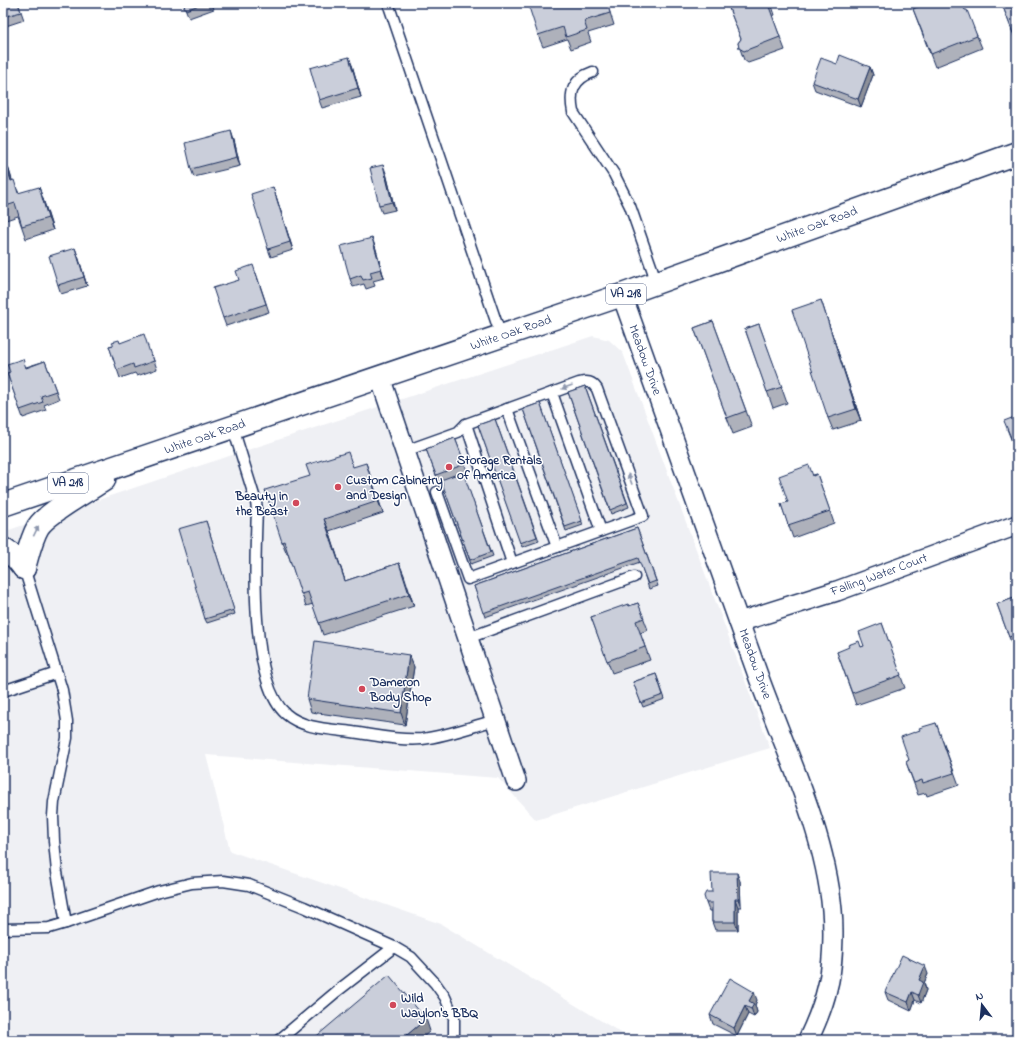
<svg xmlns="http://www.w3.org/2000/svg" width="1020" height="1043" font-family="'Indie Flower',sans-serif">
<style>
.built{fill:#eff0f4}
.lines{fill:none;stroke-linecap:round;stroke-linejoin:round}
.lane-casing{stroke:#1b2f5e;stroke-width:13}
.street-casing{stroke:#1b2f5e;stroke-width:22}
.primary-casing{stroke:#1b2f5e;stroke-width:25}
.lane{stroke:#fff;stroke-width:10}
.street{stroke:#fff;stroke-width:19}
.primary{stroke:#fff;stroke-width:22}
.wall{fill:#aeb1bb;stroke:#1b2f5e}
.shaded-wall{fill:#8d9099;stroke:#1b2f5e}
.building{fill:#caceda;stroke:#1b2f5e}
.oneway{fill:#8d97ae}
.poi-dot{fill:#d1495b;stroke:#fff;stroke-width:1.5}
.labels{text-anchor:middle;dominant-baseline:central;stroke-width:3;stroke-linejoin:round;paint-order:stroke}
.shield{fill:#fff;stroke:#5f6d8e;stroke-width:1}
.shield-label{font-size:12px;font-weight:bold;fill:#1b2f5e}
.street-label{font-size:13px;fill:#1b2f5e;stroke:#fff}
.poi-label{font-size:13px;font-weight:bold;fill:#1b2f5e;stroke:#fff;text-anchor:start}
</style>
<rect width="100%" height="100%" fill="#fff"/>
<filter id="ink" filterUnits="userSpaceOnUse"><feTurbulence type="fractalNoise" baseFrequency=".025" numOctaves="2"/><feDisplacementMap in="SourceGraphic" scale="8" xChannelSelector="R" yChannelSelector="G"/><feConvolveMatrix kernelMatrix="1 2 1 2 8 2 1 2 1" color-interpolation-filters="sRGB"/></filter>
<g filter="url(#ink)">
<path class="built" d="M 593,336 L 609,340 L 623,353 L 770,748 L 536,820 L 498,778 L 206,755 L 230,851 L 441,924 L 623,1034 L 616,1040 L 3,1040 L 3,532 L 190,469 Z"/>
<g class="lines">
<g class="lane-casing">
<g id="lane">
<path d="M 388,3 L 501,336"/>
<path d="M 593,72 C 573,79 569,92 573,112 L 614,174 L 630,206 L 657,283"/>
<path d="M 552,393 L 601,531"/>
<path d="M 507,409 L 557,547"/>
<path d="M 466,424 L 512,563"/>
<path d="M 233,428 L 256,502 L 257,510 C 255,557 249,682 286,714 C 303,729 331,729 352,732 C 374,735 399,741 422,739 C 447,736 471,727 495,720"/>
<path d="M 405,451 L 458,432 L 466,424 L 579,383 C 587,381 592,381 597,389 L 643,516 L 468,579 L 437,492"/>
<path d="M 24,568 L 62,690 L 67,721 L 67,738 L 54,802 L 53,816 L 54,841 L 57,872 L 66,923"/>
<path d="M 468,638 L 634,577"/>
<path d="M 3,691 L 57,673"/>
<path d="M 3,929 L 49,928 L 66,923 L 159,891 L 192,883 L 223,881 L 249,885 L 304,907 L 394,947 L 411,957 L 435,983 L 445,997 L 454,1018 L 454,1040"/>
<path d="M 279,1040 L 336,992 L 394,947"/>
</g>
</g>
<g class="street-casing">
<g id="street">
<path d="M 622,295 C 668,423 713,550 759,678 C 786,752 825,831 832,910 C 834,932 833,968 827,989 C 823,1007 816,1023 808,1040"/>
<path d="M 380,377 L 516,781"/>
<path d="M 739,622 L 837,591 L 1017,525"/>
</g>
</g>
<g class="primary-casing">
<g id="primary">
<path d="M 3,505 L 622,295 L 1017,153"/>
<path d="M 3,549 L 16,558 L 24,568"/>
<path d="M 24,568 C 28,554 31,539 38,527 C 47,513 88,490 104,480"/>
</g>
</g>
<use href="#lane" class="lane"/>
<use href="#street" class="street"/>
<use href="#primary" class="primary"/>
</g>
<g class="wall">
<path d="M 3,3 L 18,3 L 24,20 L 3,27 Z"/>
<path d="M 183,3 L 214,3 L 212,4 L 214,9 L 189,18 Z"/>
<path d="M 542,3 L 607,3 L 614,25 L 588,33 L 591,42 L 571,49 L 567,39 L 543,47 L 538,35 Z"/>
<path d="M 727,3 L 771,3 L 775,15 L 772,16 L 785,50 L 748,63 L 744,60 L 738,43 L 741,39 Z"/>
<path d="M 1017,3 L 1017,41 L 1016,41 L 1002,4 Z"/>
<path d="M 936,4 L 965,10 L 977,36 L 982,48 L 935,67 L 913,9 Z"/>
<path d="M 837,64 L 870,67 L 873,75 L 861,107 L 815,90 L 812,82 Z"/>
<path d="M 352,65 L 361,97 L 322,108 L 319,100 Z"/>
<path d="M 234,140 L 240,166 L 194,177 L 191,169 Z"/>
<path d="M 3,158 L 9,170 L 12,180 L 19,193 L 43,199 L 53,230 L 26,239 L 18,216 L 6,220 L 4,215 L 3,215 Z"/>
<path d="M 386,173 L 395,210 L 382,213 L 379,205 Z"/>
<path d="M 273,187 L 293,250 L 271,257 L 268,249 Z"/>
<path d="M 375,246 L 384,278 L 373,281 L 375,286 L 366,289 L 364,284 L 353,287 L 350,279 Z"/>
<path d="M 78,256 L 87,286 L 61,294 L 58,285 Z"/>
<path d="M 256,273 L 269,312 L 226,326 L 223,318 L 239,280 Z"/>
<path d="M 825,313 L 861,421 L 833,430 L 828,418 Z"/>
<path d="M 713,321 L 752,427 L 733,434 L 694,328 Z"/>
<path d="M 759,324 L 787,403 L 773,408 L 745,329 Z"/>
<path d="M 120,343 L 151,356 L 152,355 L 157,369 L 137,376 L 135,373 L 120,378 L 109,346 Z"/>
<path d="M 45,361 L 59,399 L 44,405 L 46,410 L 23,418 L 7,373 Z"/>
<path d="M 585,386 L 629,507 L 611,514 L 568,392 Z"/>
<path d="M 540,403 L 583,525 L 566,531 L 523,409 Z"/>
<path d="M 1017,416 L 1017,454 L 1007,429 Z"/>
<path d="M 495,419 L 539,541 L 522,547 L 478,425 Z"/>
<path d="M 455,438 L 468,473 L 463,474 L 493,556 L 471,564 L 442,482 L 439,483 L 426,449 Z"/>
<path d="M 353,467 L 370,475 L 383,513 L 329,531 L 345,581 L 399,563 L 414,606 L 323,635 L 313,604 L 306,606 L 288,554 L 287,554 L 282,542 Z"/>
<path d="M 817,474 L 834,523 L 793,538 L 781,504 L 788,502 L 813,475 Z"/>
<path d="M 206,521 L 235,614 L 207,623 L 205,619 Z"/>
<path d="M 637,528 L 658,586 L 649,589 L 640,562 L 485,617 L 474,586 Z"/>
<path d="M 1017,597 L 1017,644 L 1012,645 L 997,604 Z"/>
<path d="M 638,603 L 648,630 L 640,633 L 650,660 L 612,673 L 591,617 L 629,606 Z"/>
<path d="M 882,623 L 905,688 L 856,705 L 837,652 L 861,647 L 864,646 Z"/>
<path d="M 409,655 L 414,667 L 405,725 L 311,712 L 307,699 Z"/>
<path d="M 656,674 L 665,699 L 643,707 L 633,682 Z"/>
<path d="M 936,723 L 959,785 L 927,796 L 926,793 L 918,795 L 906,762 L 909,760 L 920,730 Z"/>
<path d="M 740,881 L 741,907 L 738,907 L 738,930 L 715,930 L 712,922 L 712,911 L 709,911 L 706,903 L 712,892 Z"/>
<path d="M 928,974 L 924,983 L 926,990 L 921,1003 L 915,1000 L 911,1011 L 888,1000 L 885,992 Z"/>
<path d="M 757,1000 L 755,1005 L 757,1012 L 754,1017 L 748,1014 L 737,1036 L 713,1024 L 710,1015 Z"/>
</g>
<g class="shaded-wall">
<path d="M 349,57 L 352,65 L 361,97 L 358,88 Z"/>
<path d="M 870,67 L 873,75 L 861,107 L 858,99 Z"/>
<path d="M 231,131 L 234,140 L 240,166 L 237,157 Z"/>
<path d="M 4,158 L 9,170 L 16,193 L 11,181 Z"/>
<path d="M 383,165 L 386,173 L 395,210 L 392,202 Z"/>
<path d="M 39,187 L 43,199 L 53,230 L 48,218 Z"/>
<path d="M 273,187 L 276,196 L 293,250 L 290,242 Z"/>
<path d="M 372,238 L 375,246 L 384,278 L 381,269 Z"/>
<path d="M 75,248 L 78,256 L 87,286 L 84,277 Z"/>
<path d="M 821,300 L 825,313 L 861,421 L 856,409 Z"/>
<path d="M 366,463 L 370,475 L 383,513 L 378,501 Z"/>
<path d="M 324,519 L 329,531 L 349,593 L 345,581 Z"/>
<path d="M 399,563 L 404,575 L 414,606 L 409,594 Z"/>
<path d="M 409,655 L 414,667 L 405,725 L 401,713 Z"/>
<path d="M 737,873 L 740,881 L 741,907 L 738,899 Z"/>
<path d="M 735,899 L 738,907 L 738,930 L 735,922 Z"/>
<path d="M 925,966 L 928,974 L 924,983 L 926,990 L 921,1003 L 918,995 L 919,980 Z"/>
<path d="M 754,992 L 757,1000 L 755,1005 L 757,1012 L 754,1017 L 749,1001 Z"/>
<path d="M 912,992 L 915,1000 L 911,1011 L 908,1002 Z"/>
<path d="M 745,1006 L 748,1014 L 737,1036 L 734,1028 Z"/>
<path d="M 426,1019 L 430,1031 L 420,1040 L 401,1040 Z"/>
</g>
<g class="building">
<path d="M 3,3 L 18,3 L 21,12 L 3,17 Z"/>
<path d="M 183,3 L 204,3 L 186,10 Z"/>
<path d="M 542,3 L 607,3 L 610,13 L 584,21 L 587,30 L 566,37 L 563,27 L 538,35 L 529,7 Z"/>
<path d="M 727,3 L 771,3 L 768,4 L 780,37 L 744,51 L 739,48 L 738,43 L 741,39 Z"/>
<path d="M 927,3 L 936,3 L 936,4 L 939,3 L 962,3 L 965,10 L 967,10 L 977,36 L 931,54 L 913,9 Z"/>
<path d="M 1004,3 L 1017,3 L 1017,32 L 1013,33 L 1002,4 Z"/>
<path d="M 840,55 L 870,67 L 858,99 L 812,82 L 821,58 L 837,64 Z"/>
<path d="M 349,57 L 358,88 L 319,100 L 310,68 Z"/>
<path d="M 231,131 L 237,157 L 191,169 L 185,143 Z"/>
<path d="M 3,158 L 4,158 L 11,181 L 14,180 L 18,193 L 39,187 L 48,218 L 22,226 L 15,203 L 3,207 Z"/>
<path d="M 383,165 L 392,202 L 379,205 L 370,168 Z"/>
<path d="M 273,187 L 290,242 L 268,249 L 251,194 Z"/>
<path d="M 372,238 L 381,269 L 370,272 L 372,278 L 363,280 L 361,275 L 350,279 L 341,246 Z"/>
<path d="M 75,248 L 84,277 L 58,285 L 49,256 Z"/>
<path d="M 253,265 L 266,304 L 223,318 L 213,288 L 239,280 L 236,271 Z"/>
<path d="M 821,300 L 856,409 L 828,418 L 792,310 Z"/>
<path d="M 713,321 L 746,411 L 727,418 L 694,328 Z"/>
<path d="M 759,324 L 782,387 L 767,392 L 745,329 Z"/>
<path d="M 144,334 L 151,356 L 152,355 L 154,361 L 134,368 L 133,364 L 117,370 L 109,346 L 114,345 L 112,342 L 119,340 L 120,343 Z"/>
<path d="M 23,359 L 26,368 L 45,361 L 56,391 L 41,396 L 43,402 L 20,410 L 7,373 L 10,372 L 7,364 Z"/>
<path d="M 585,386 L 627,503 L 610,510 L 568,392 Z"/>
<path d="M 540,403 L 582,521 L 565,527 L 523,409 Z"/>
<path d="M 1017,416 L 1017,447 L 1015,447 L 1004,421 Z"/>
<path d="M 495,419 L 537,537 L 520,543 L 478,425 Z"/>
<path d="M 455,438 L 465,464 L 436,475 L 426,449 Z"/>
<path d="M 348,452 L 353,467 L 366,463 L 378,501 L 324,519 L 345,581 L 399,563 L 409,594 L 319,623 L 308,592 L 301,594 L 284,541 L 282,542 L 265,490 L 310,476 L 306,465 Z"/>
<path d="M 809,465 L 813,476 L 817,474 L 830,511 L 788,525 L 781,504 L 788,502 L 779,476 Z"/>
<path d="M 463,472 L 491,552 L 470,560 L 441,480 Z"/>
<path d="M 206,521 L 234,610 L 205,619 L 178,529 Z"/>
<path d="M 637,528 L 656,581 L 648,584 L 638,558 L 483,613 L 474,586 Z"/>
<path d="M 1017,597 L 1017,634 L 1009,637 L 997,604 Z"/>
<path d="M 638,603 L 644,618 L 636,621 L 645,647 L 607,661 L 591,617 L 628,604 L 629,606 Z"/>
<path d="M 882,623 L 901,675 L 852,693 L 837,652 L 849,647 L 848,645 L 859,641 L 861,647 L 864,646 L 859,632 Z"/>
<path d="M 315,641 L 409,655 L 401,713 L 307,699 Z"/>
<path d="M 656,674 L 663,695 L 641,703 L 633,682 Z"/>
<path d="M 936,723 L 954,773 L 923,783 L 922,780 L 914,783 L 906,762 L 909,760 L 901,737 L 920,730 L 919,728 Z"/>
<path d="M 711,873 L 737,873 L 738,899 L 735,899 L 735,922 L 712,922 L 712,903 L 706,903 L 704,896 L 706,892 L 712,892 Z"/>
<path d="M 902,955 L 925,966 L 919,980 L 923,982 L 918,995 L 912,992 L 908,1002 L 885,992 Z"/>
<path d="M 389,975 L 426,1019 L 401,1040 L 312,1040 Z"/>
<path d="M 730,978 L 754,992 L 749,1001 L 754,1004 L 751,1009 L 745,1006 L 734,1028 L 710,1015 Z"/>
</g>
<defs><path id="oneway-solid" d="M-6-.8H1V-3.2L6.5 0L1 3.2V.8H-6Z"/></defs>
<g class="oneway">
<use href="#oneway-solid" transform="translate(567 387) rotate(160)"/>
<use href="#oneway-solid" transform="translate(630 479) rotate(-110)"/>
<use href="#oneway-solid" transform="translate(36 531) rotate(-64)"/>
</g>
</g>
<g class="poi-dot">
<circle cx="449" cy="467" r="4"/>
<circle cx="338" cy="487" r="4"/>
<circle cx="296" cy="503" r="4"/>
<circle cx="362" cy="689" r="4"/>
<circle cx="393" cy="1005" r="4"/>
</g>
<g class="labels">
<g class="shield">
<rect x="606" y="284" width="40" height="20" rx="3"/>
<rect x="48" y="473" width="40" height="20" rx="3"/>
</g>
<g class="shield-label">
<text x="626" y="294">VA 218</text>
<text x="68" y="483">VA 218</text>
</g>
<g class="street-label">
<text transform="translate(817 225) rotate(-20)">White Oak Road</text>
<text transform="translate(511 333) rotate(-19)">White Oak Road</text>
<text transform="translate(645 360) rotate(70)">Meadow Drive</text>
<text transform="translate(205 437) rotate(-19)">White Oak Road</text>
<text transform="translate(879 575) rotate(-20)">Falling Water Court</text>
<text transform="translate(755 664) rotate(70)">Meadow Drive</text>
</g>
<g class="poi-label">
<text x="457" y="460">Storage Rentals<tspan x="457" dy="15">of America</tspan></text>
<text x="346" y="480">Custom Cabinetry<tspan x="346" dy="15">and Design</tspan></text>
<text x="288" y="496" text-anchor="end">Beauty in<tspan x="288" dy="15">the Beast</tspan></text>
<text x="370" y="682">Dameron<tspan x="370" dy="15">Body Shop</tspan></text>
<text x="401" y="998">Wild<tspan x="401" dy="15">Waylon's BBQ</tspan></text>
</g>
</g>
<rect width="1020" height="1043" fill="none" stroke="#fff" stroke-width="16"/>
<rect x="8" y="8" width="1004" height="1027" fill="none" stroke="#1b2f5e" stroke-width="1.5" filter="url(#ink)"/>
<g transform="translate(982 1005) rotate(344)" stroke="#ffffff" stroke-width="3" paint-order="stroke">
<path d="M0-3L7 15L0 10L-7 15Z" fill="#1b2f5e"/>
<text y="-6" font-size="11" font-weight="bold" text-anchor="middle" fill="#1b2f5e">N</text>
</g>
</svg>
